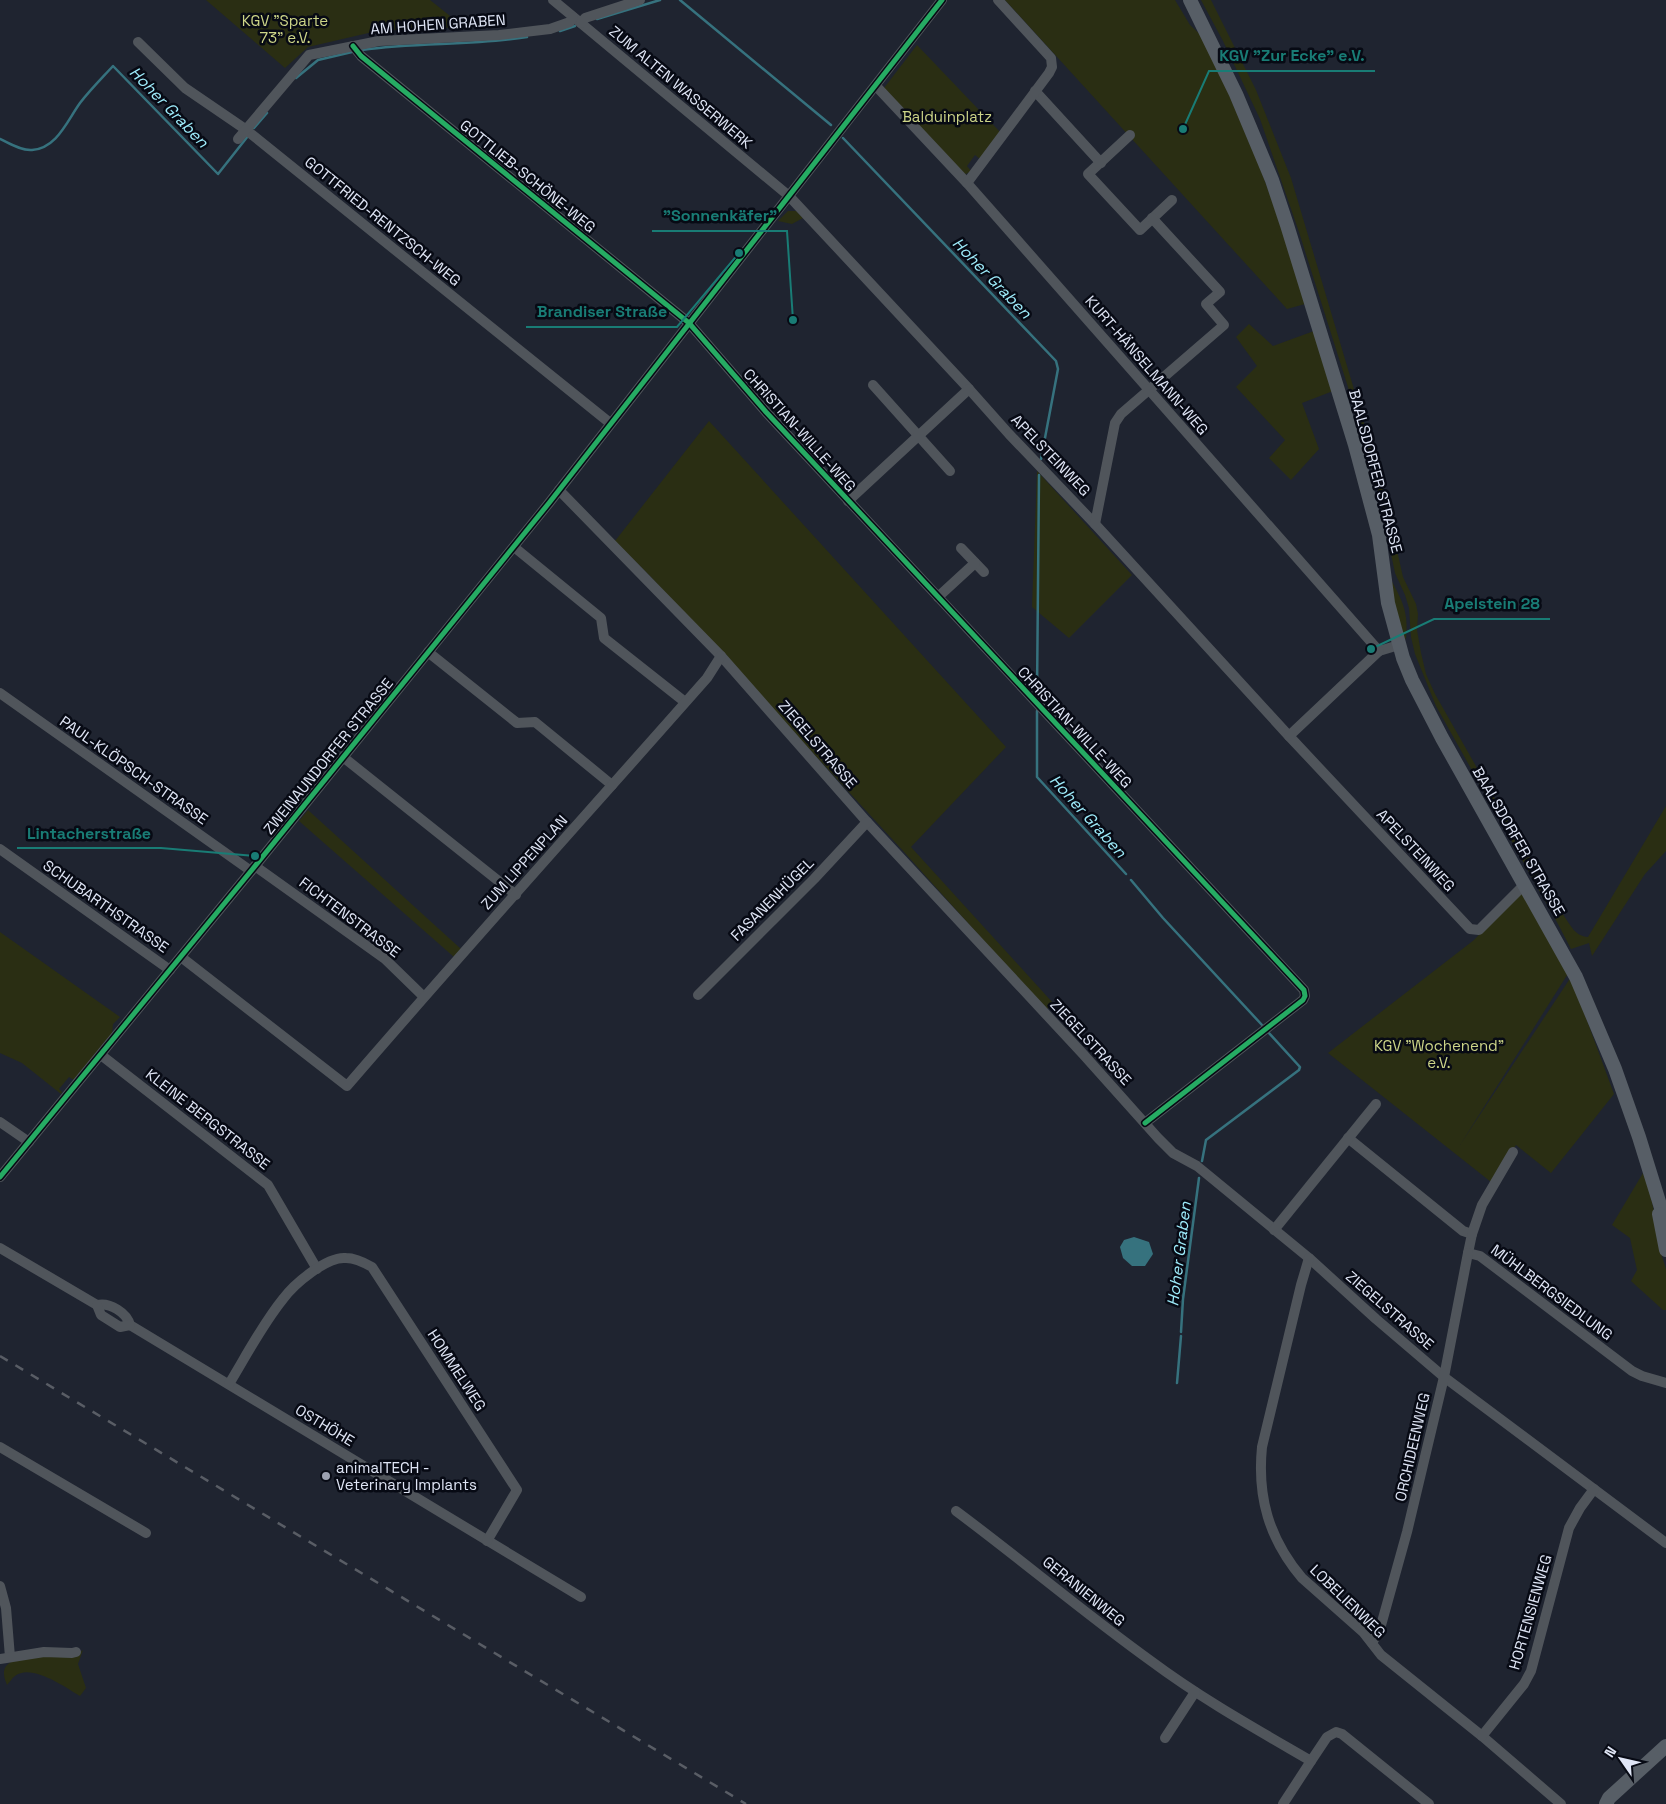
<svg xmlns="http://www.w3.org/2000/svg" width="1666" height="1804" font-family="'Space Grotesk',sans-serif">
<style>
.green{fill:#2a2e13}
.water{fill:#36727e}
.lines{fill:none;stroke-linecap:round;stroke-linejoin:round}
.stream{stroke:#36727e;stroke-width:2.5}
.minor{stroke:#50555b;stroke-width:10}
.major{stroke:#575e66;stroke-width:14}
.rail{stroke:#595d65;stroke-width:2.5;stroke-dasharray:9 9;stroke-linecap:butt}
.cycleway-casing{stroke:#070a14;stroke-width:8}
.cycleway{stroke:#26ab63;stroke-width:5}
.poi-dot{fill:#9ca1b0;stroke:#070a14;stroke-width:2}
.labels{text-anchor:middle;dominant-baseline:central;stroke-width:5;stroke-linejoin:round;paint-order:stroke}
.park-label{font-size:15px;fill:#cdd588;stroke:#070a14}
.street-label{font-size:15px;fill:#dfe5f5;stroke:#070a14}
.poi-label{font-size:15px;fill:#dfe5f5;stroke:#070a14;text-anchor:start}
.water-label{font-size:16px;font-style:italic;fill:#9eecfb;stroke:#070a14}
.leader{fill:none;stroke:#197c75;stroke-width:2}
.callout-dot{fill:#197c75;stroke:#070a14;stroke-width:2}
.callout-label{font-size:16px;text-anchor:middle;font-weight:bold;fill:#197c75;stroke:#070a14;stroke-width:5;stroke-linejoin:round;paint-order:stroke}
</style>
<rect width="100%" height="100%" fill="#1f2430"/>
<g class="green">
<path d="M 206,0 L 430,0 L 464,27 L 377,31 L 308,47 L 285,68 Z"/>
<path d="M 1005,0 L 1175,0 L 1190,25 L 1206,40 L 1260,168 L 1286,238 L 1305,304 L 1287,309 Z"/>
<path d="M 1201,0 L 1211,0 L 1256,90 L 1291,178 L 1370,443 L 1383,488 L 1403,577 L 1416,604 L 1418,614 L 1417,630 L 1421,653 L 1426,674 L 1435,694 L 1481,775 L 1564,916 C 1571,926 1575,936 1588,937 L 1666,806 L 1666,851 L 1645,874 L 1592,956 L 1589,943 L 1571,949 L 1558,924 L 1436,706 L 1415,654 L 1411,637 L 1409,608 L 1405,595 L 1395,573 L 1378,491 L 1366,444 L 1299,232 L 1260,119 L 1223,41 Z"/>
<path d="M 917,45 L 1001,133 L 980,159 L 975,155 L 967,166 L 971,171 L 966,174 L 963,173 L 884,88 Z"/>
<path d="M 788,211 L 796,211 L 803,218 L 792,224 L 778,221 Z"/>
<path d="M 1249,324 L 1273,346 L 1314,331 L 1333,391 L 1302,403 L 1319,449 L 1291,480 L 1269,458 L 1285,440 L 1236,387 L 1257,366 L 1236,337 Z"/>
<path d="M 709,421 L 1006,747 L 911,847 L 1053,1003 L 1046,1010 L 905,853 L 651,577 L 615,541 Z"/>
<path d="M 1037,471 L 1132,575 L 1069,638 L 1032,607 Z"/>
<path d="M 1390,578 C 1402,600 1409,612 1406,639 L 1403,637 L 1395,608 Z"/>
<path d="M 308,810 L 461,949 L 454,957 L 299,821 Z"/>
<path d="M 1525,893 L 1569,972 L 1460,1145 L 1571,977 L 1614,1094 L 1551,1173 L 1516,1145 L 1491,1182 L 1328,1053 L 1474,940 L 1518,894 Z"/>
<path d="M 0,932 L 120,1017 L 113,1024 L 112,1034 L 74,1080 L 69,1077 L 59,1089 L 62,1092 L 61,1094 L 22,1063 L 0,1053 Z"/>
<path d="M 1643,1173 L 1650,1193 L 1658,1230 L 1659,1247 L 1666,1269 L 1666,1310 L 1663,1310 L 1631,1281 L 1637,1270 L 1630,1238 L 1612,1225 Z"/>
<path d="M 83,1650 L 78,1664 L 86,1688 L 80,1696 C 65,1687 31,1663 15,1676 C 12,1678 10,1682 7,1685 C 6,1682 4,1678 4,1674 C 2,1650 59,1659 73,1656 C 76,1655 80,1652 83,1650 Z"/>
</g>
<path class="water" d="M 1134,1237 L 1149,1242 L 1153,1254 L 1145,1266 L 1132,1266 L 1123,1258 L 1120,1247 L 1124,1240 Z"/>
<g class="lines">
<g class="stream">
<path d="M 680,0 L 831,125"/>
<path d="M 597,19 L 660,0"/>
<path d="M 560,31 L 575,26"/>
<path d="M 362,50 C 417,42 473,46 527,37"/>
<path d="M 296,78 L 318,60 L 352,52"/>
<path d="M 254,128 L 267,113"/>
<path d="M 843,138 L 1056,361 L 1058,369 L 1041,459"/>
<path d="M 0,139 C 9,143 21,151 32,150 C 57,148 67,121 80,103 C 90,90 102,78 113,66 L 218,174 L 248,136"/>
<path d="M 1037,694 L 1039,475"/>
<path d="M 1037,711 L 1037,777 L 1126,874"/>
<path d="M 1131,880 L 1163,918 L 1262,1025"/>
<path d="M 1202,1161 L 1206,1140 L 1299,1070 L 1300,1067 L 1268,1032"/>
<path d="M 1181,1332 L 1183,1299 L 1199,1178"/>
<path d="M 1177,1383 L 1181,1336"/>
</g>
<g class="minor">
<path d="M 553,0 L 789,196 L 969,389 L 1009,434 L 1095,524 L 1289,736 L 1470,929 L 1479,930 L 1525,884"/>
<path d="M 581,23 L 585,18 L 640,0"/>
<path d="M 138,42 L 185,88 L 245,129 L 610,423"/>
<path d="M 353,46 L 361,56 L 689,323 L 766,412 L 1304,990 L 1305,996 L 1303,1000 L 1145,1123"/>
<path d="M 876,86 L 967,183 L 1379,651 L 1399,645"/>
<path d="M 1035,91 L 1101,163"/>
<path d="M 1130,135 L 1088,174 L 1140,230 L 1172,200"/>
<path d="M 238,139 L 309,55 L 379,41 L 499,35 L 550,29 L 570,22 L 573,17"/>
<path d="M 967,183 L 1049,73 L 1052,67 L 1051,58 L 998,0"/>
<path d="M 873,385 L 950,471"/>
<path d="M 559,490 L 721,656 L 867,822 L 1083,1054 L 1158,1138 L 1173,1153 L 1197,1166 L 1309,1258 L 1376,1319 L 1444,1377 L 1666,1543"/>
<path d="M 848,501 L 969,389"/>
<path d="M 1095,524 L 1115,423 L 1121,414 L 1224,325 L 1206,304 L 1220,292 L 1152,218"/>
<path d="M 514,547 L 601,618 L 604,638 L 685,702"/>
<path d="M 961,548 L 984,572"/>
<path d="M 938,597 L 975,563"/>
<path d="M 428,652 L 517,723 L 535,722 L 612,785"/>
<path d="M 0,693 L 251,871"/>
<path d="M 1289,736 L 1379,651"/>
<path d="M 343,757 L 516,895"/>
<path d="M 0,849 L 170,970"/>
<path d="M 255,866 L 385,959 L 423,996"/>
<path d="M 181,957 L 347,1086 C 465,949 587,814 707,678 L 721,656"/>
<path d="M 698,995 L 814,879 L 867,822"/>
<path d="M 101,1055 L 268,1185 L 317,1269"/>
<path d="M 0,1122 L 29,1142"/>
<path d="M 1348,1138 L 1463,1231 L 1472,1234 L 1468,1253 L 1480,1256 L 1632,1371 L 1642,1376 L 1666,1383"/>
<path d="M 0,1177 L 251,871 L 549,503 L 942,0"/>
<path d="M 1274,1230 L 1376,1104"/>
<path d="M 1472,1234 L 1482,1205 L 1513,1152"/>
<path d="M 0,1248 L 97,1305 C 110,1302 127,1313 130,1325 L 581,1597"/>
<path d="M 1309,1258 L 1301,1285 L 1262,1447 C 1257,1497 1269,1539 1302,1578 L 1363,1632 L 1381,1655 L 1482,1736 L 1561,1804"/>
<path d="M 97,1305 L 101,1315 L 120,1327 L 130,1325"/>
<path d="M 229,1384 C 246,1356 262,1325 283,1299 C 294,1284 327,1256 346,1258 C 354,1258 365,1263 372,1267 L 517,1490 L 487,1541"/>
<path d="M 0,1447 L 146,1533"/>
<path d="M 956,1511 C 1022,1560 1084,1613 1151,1661 C 1202,1699 1256,1729 1311,1761 L 1327,1737 L 1336,1732 L 1342,1734 L 1429,1804"/>
<path d="M 0,1586 L 6,1608 L 10,1657"/>
<path d="M 1372,1643 L 1380,1629 L 1407,1532 L 1444,1377 L 1468,1253"/>
<path d="M 0,1659 L 44,1652 L 72,1653 L 76,1652"/>
<path d="M 1482,1736 L 1524,1684 L 1531,1671 L 1569,1528 L 1580,1508 L 1594,1489"/>
<path d="M 1165,1738 L 1195,1692"/>
<path d="M 1283,1804 L 1311,1761"/>
</g>
<g class="major">
<path d="M 1190,0 L 1236,94 L 1272,180 L 1287,225 L 1355,445 L 1379,535 L 1388,603 L 1403,658 L 1412,680 L 1442,738 L 1576,977 L 1615,1069 L 1639,1137 L 1666,1224"/>
<path d="M 1659,1214 L 1666,1250"/>
<path d="M 1606,1804 L 1609,1798 L 1666,1746"/>
</g>
<path class="rail" d="M 0,1356 L 746,1804"/>
<g class="cycleway-casing">
<g id="cycleway">
<path d="M 353,46 L 361,56 L 689,323 L 766,412 L 1304,990 L 1305,996 L 1303,1000 L 1145,1123"/>
<path d="M 0,1177 L 251,871 L 549,503 L 942,0"/>
</g>
</g>
<use href="#cycleway" class="cycleway"/>
</g>
<circle class="poi-dot" cx="326" cy="1476" r="5"/>
<g class="labels">
<g class="park-label">
<text x="285" y="20">KGV "Sparte<tspan x="285" dy="17">73" e.V.</tspan></text>
<text x="947" y="116">Balduinplatz</text>
<text x="1439" y="1045">KGV "Wochenend"<tspan x="1439" dy="17">e.V.</tspan></text>
</g>
<g class="street-label">
<text transform="translate(438 24) rotate(-4)">AM HOHEN GRABEN</text>
<text transform="translate(681 87) rotate(40)">ZUM ALTEN WASSERWERK</text>
<text transform="translate(528 176) rotate(39)">GOTTLIEB-SCHÖNE-WEG</text>
<text transform="translate(383 221) rotate(39)">GOTTFRIED-RENTZSCH-WEG</text>
<text transform="translate(1147 365) rotate(49)">KURT-HÄNSELMANN-WEG</text>
<text transform="translate(800 430) rotate(48)">CHRISTIAN-WILLE-WEG</text>
<text transform="translate(1051 455) rotate(46)">APELSTEINWEG</text>
<text transform="translate(1376 471) rotate(75)">BAALSDORFER STRASSE</text>
<text transform="translate(1075 727) rotate(47)">CHRISTIAN-WILLE-WEG</text>
<text transform="translate(818 744) rotate(49)">ZIEGELSTRASSE</text>
<text transform="translate(328 756) rotate(-51)">ZWEINAUNDORFER STRASSE</text>
<text transform="translate(134 770) rotate(35)">PAUL-KLÖPSCH-STRASSE</text>
<text transform="translate(1519 841) rotate(60)">BAALSDORFER STRASSE</text>
<text transform="translate(1416 850) rotate(47)">APELSTEINWEG</text>
<text transform="translate(524 862) rotate(-48)">ZUM LIPPENPLAN</text>
<text transform="translate(772 899) rotate(-45)">FASANENHÜGEL</text>
<text transform="translate(106 906) rotate(35)">SCHUBARTHSTRASSE</text>
<text transform="translate(350 917) rotate(37)">FICHTENSTRASSE</text>
<text transform="translate(1091 1042) rotate(47)">ZIEGELSTRASSE</text>
<text transform="translate(208 1119) rotate(38)">KLEINE BERGSTRASSE</text>
<text transform="translate(1552 1292) rotate(37)">MÜHLBERGSIEDLUNG</text>
<text transform="translate(1390 1310) rotate(41)">ZIEGELSTRASSE</text>
<text transform="translate(457 1370) rotate(57)">HOMMELWEG</text>
<text transform="translate(325 1425) rotate(31)">OSTHÖHE</text>
<text transform="translate(1412 1447) rotate(-77)">ORCHIDEENWEG</text>
<text transform="translate(1084 1591) rotate(39)">GERANIENWEG</text>
<text transform="translate(1348 1601) rotate(44)">LOBELIENWEG</text>
<text transform="translate(1530 1612) rotate(-74)">HORTENSIENWEG</text>
</g>
<g class="poi-label">
<text x="336" y="1467">animalTECH -<tspan x="336" dy="17">Veterinary Implants</tspan></text>
</g>
<g class="water-label">
<text transform="translate(169 107) rotate(46)">Hoher Graben</text>
<text transform="translate(992 278) rotate(46)">Hoher Graben</text>
<text transform="translate(1088 816) rotate(48)">Hoher Graben</text>
<text transform="translate(1179 1254) rotate(-83)">Hoher Graben</text>
</g>
</g>
<path class="leader" d="M1183 129L1209 71H1375M793 320L787 231H652M739 253L677 327H526M1371 649L1434 619H1550M255 856L161 848H17"/>
<g class="callout-dot">
<circle cx="1183" cy="129" r="5"/>
<circle cx="793" cy="320" r="5"/>
<circle cx="739" cy="253" r="5"/>
<circle cx="1371" cy="649" r="5"/>
<circle cx="255" cy="856" r="5"/>
</g>
<g class="callout-label">
<text x="1292" y="61">KGV "Zur Ecke" e.V.</text>
<text x="720" y="221">"Sonnenkäfer"</text>
<text x="602" y="317">Brandiser Straße</text>
<text x="1492" y="609">Apelstein 28</text>
<text x="89" y="839">Lintacherstraße</text>
</g>
<g transform="translate(1621 1759) rotate(304)" stroke="#070a14" stroke-width="4" paint-order="stroke">
<path d="M0-4L9 19L0 12L-9 19Z" fill="#dfe5f5"/>
<text y="-8" font-size="14" font-weight="bold" text-anchor="middle" fill="#dfe5f5">N</text>
</g>
</svg>
